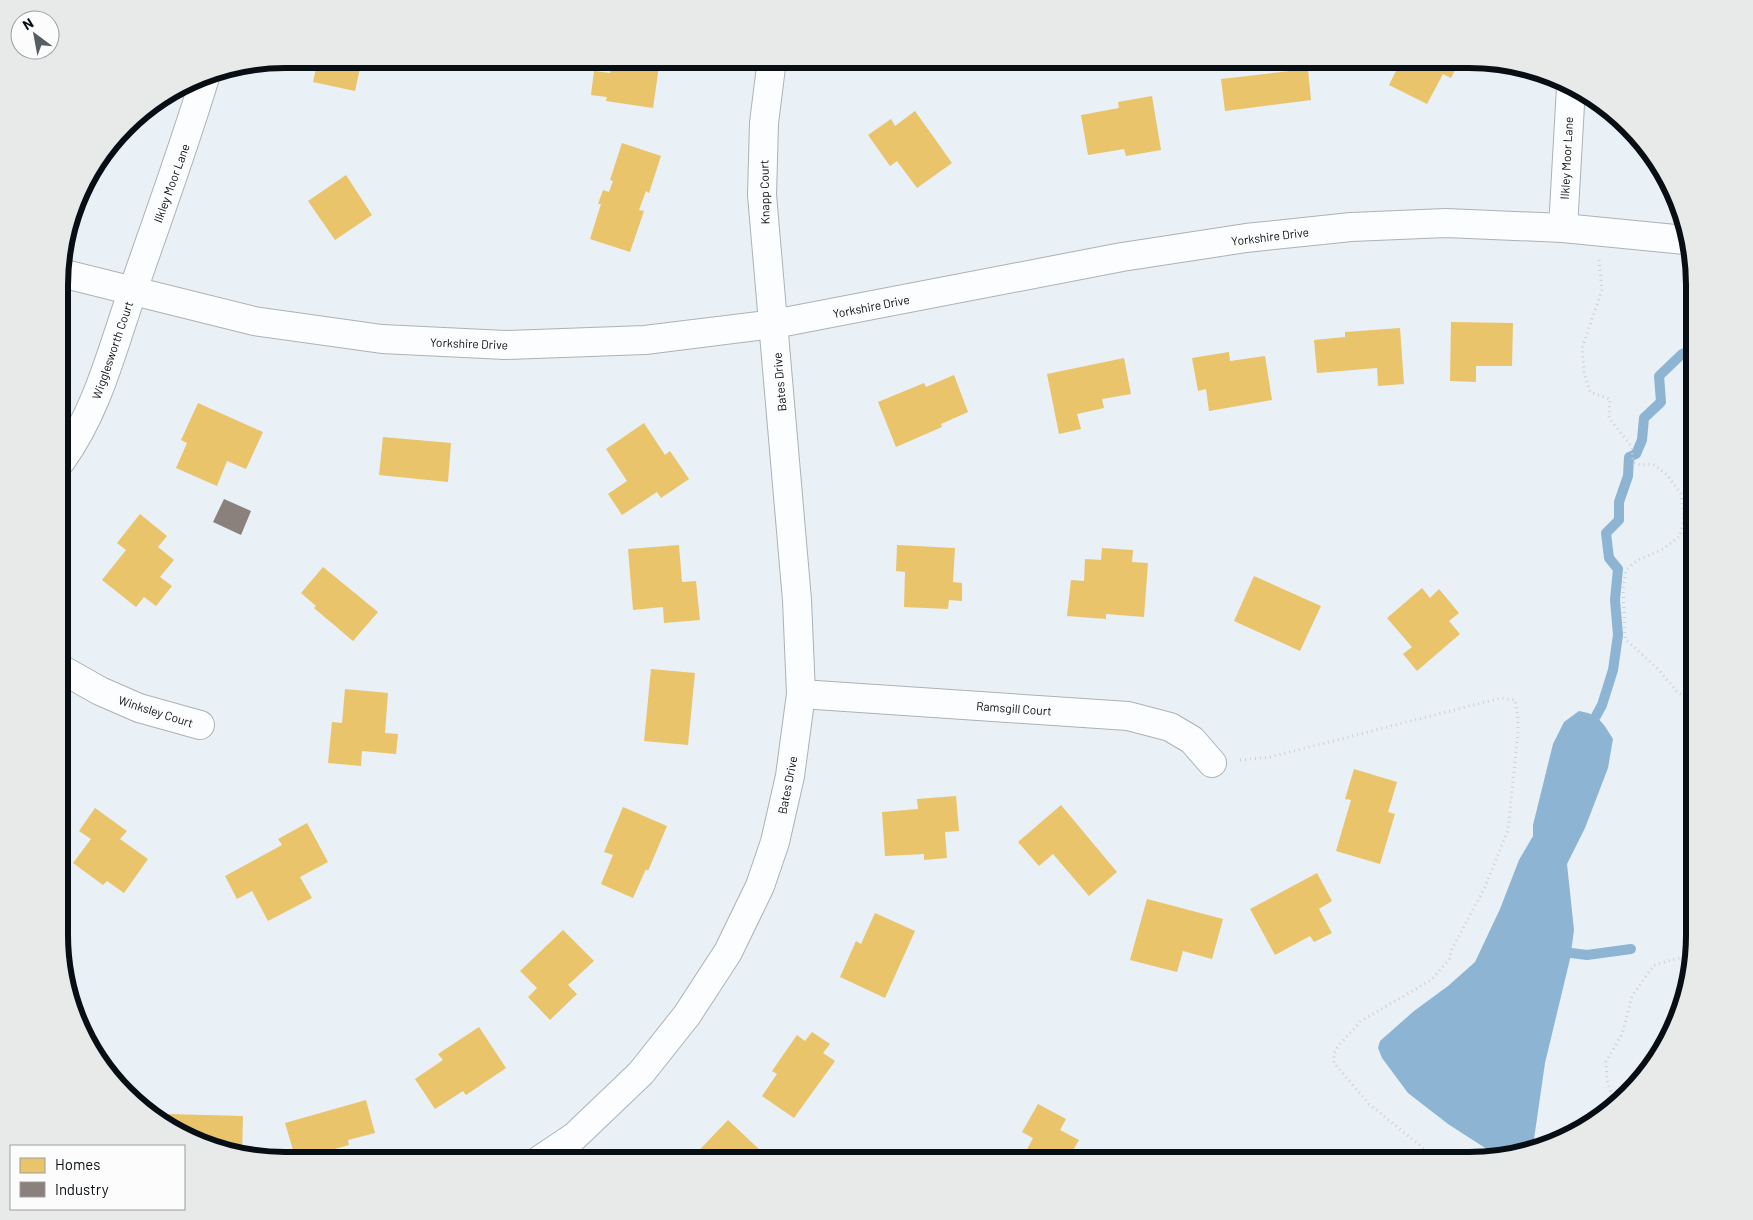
<svg xmlns="http://www.w3.org/2000/svg" width="1753" height="1220" font-family="Barlow,sans-serif">
<style>
.water{fill:#8db4d2}
.homes{fill:#e9c46a}
.industry{fill:#8a817c}
.lines{fill:none;stroke-linecap:round;stroke-linejoin:round}
.stream{stroke:#8db4d2;stroke-width:10}
.minor-casing{stroke:#abb2b7;stroke-width:30}
.path{stroke:#cdd0d2;stroke-width:3;stroke-dasharray:1 4;stroke-linecap:butt}
.minor{stroke:#fcfdfe;stroke-width:28}
.labels{text-anchor:middle;dominant-baseline:central;stroke-width:5;stroke-linejoin:round;paint-order:stroke}
.street-label{font-size:12px;fill:#070e14;stroke:#fcfcfc}
.rim{fill:none;stroke:#070e14;stroke-width:6}
</style>
<rect width="100%" height="100%" fill="#e9f0f6"/>
<path class="water" d="M 1579,711 C 1599,714 1603,723 1613,739 L 1608,768 L 1585,828 L 1567,864 L 1574,930 L 1570,959 L 1545,1063 L 1533,1146 L 1496,1155 L 1448,1124 L 1408,1093 L 1382,1058 L 1378,1048 L 1380,1041 L 1414,1011 L 1448,986 L 1475,962 L 1500,909 L 1519,860 L 1533,836 L 1533,825 L 1553,744 L 1564,722 Z"/>
<g class="homes">
<path d="M 318,59 L 362,59 L 355,91 L 313,82 Z"/>
<path d="M 624,59 L 660,59 L 653,108 L 606,101 L 607,97 L 591,95 L 594,71 L 610,73 L 612,61 L 623,62 Z"/>
<path d="M 1402,59 L 1461,59 L 1451,78 L 1443,74 L 1427,104 L 1389,85 Z"/>
<path d="M 1308,69 L 1311,100 L 1225,111 L 1221,79 Z"/>
<path d="M 1152,96 L 1161,150 L 1126,156 L 1124,149 L 1088,155 L 1081,115 L 1119,108 L 1118,102 Z"/>
<path d="M 915,111 L 952,163 L 917,188 L 897,161 L 890,166 L 868,135 L 891,119 L 895,126 Z"/>
<path d="M 622,143 L 661,156 L 649,193 L 646,191 L 639,210 L 644,211 L 630,252 L 590,239 L 601,204 L 598,204 L 603,190 L 609,192 L 613,181 L 610,180 Z"/>
<path d="M 346,175 L 372,215 L 335,240 L 308,201 Z"/>
<path d="M 1451,322 L 1513,323 L 1512,366 L 1476,366 L 1476,382 L 1450,381 Z"/>
<path d="M 1400,328 L 1404,384 L 1378,386 L 1377,368 L 1317,373 L 1314,340 L 1345,337 L 1345,332 Z"/>
<path d="M 1229,352 L 1230,361 L 1265,356 L 1272,400 L 1209,411 L 1206,389 L 1198,391 L 1192,358 Z"/>
<path d="M 1124,358 L 1131,394 L 1102,399 L 1104,408 L 1077,414 L 1081,429 L 1059,434 L 1047,374 Z"/>
<path d="M 954,375 L 968,412 L 941,424 L 942,427 L 896,447 L 878,402 L 924,383 L 926,387 Z"/>
<path d="M 198,403 L 263,432 L 246,469 L 227,461 L 217,486 L 176,468 L 187,443 L 181,440 Z"/>
<path d="M 644,423 L 665,455 L 670,451 L 689,479 L 661,498 L 657,492 L 622,515 L 608,494 L 627,481 L 606,449 Z"/>
<path d="M 383,437 L 451,443 L 448,482 L 379,475 Z"/>
<path d="M 140,514 L 167,536 L 158,547 L 174,560 L 160,577 L 172,586 L 156,606 L 144,597 L 136,607 L 102,580 L 126,550 L 117,543 Z"/>
<path d="M 679,545 L 682,582 L 696,581 L 700,620 L 664,623 L 663,607 L 633,610 L 628,549 Z"/>
<path d="M 897,545 L 955,548 L 953,582 L 962,583 L 962,601 L 949,600 L 948,609 L 904,607 L 905,572 L 896,571 Z"/>
<path d="M 1102,548 L 1133,550 L 1132,562 L 1148,563 L 1144,617 L 1106,614 L 1106,619 L 1067,616 L 1071,580 L 1084,581 L 1085,559 L 1101,560 Z"/>
<path d="M 323,567 L 378,612 L 353,641 L 314,608 L 316,606 L 301,593 Z"/>
<path d="M 1254,576 L 1321,606 L 1300,651 L 1234,621 Z"/>
<path d="M 1422,588 L 1430,598 L 1439,589 L 1459,613 L 1449,621 L 1460,634 L 1417,671 L 1403,654 L 1412,647 L 1387,618 Z"/>
<path d="M 651,669 L 695,673 L 688,745 L 644,741 Z"/>
<path d="M 345,689 L 388,693 L 385,733 L 398,734 L 396,754 L 362,751 L 361,766 L 328,763 L 332,722 L 342,723 Z"/>
<path d="M 1354,769 L 1397,782 L 1388,812 L 1395,814 L 1380,864 L 1336,851 L 1351,800 L 1345,799 Z"/>
<path d="M 956,796 L 959,831 L 945,832 L 947,858 L 924,860 L 924,854 L 885,856 L 882,812 L 918,809 L 917,799 Z"/>
<path d="M 1061,805 L 1117,872 L 1089,896 L 1053,854 L 1039,866 L 1018,842 Z"/>
<path d="M 623,807 L 667,826 L 648,871 L 646,869 L 633,898 L 601,884 L 613,855 L 604,852 Z"/>
<path d="M 95,808 L 127,831 L 120,839 L 148,859 L 124,893 L 107,881 L 103,885 L 73,863 L 91,839 L 79,831 Z"/>
<path d="M 307,823 L 328,862 L 300,877 L 312,898 L 268,921 L 252,891 L 237,899 L 225,876 L 282,845 L 278,839 Z"/>
<path d="M 1317,873 L 1332,901 L 1319,909 L 1332,933 L 1314,942 L 1310,936 L 1275,955 L 1250,909 Z"/>
<path d="M 1147,899 L 1223,919 L 1212,959 L 1183,951 L 1177,972 L 1130,960 Z"/>
<path d="M 875,913 L 915,931 L 885,998 L 840,977 L 856,941 L 861,944 Z"/>
<path d="M 563,930 L 594,961 L 568,985 L 577,994 L 550,1020 L 528,997 L 537,988 L 520,971 Z"/>
<path d="M 479,1027 L 506,1068 L 466,1095 L 463,1091 L 435,1109 L 415,1079 L 443,1060 L 438,1054 Z"/>
<path d="M 812,1032 L 830,1044 L 823,1053 L 835,1061 L 794,1118 L 762,1096 L 777,1074 L 772,1071 L 797,1035 L 805,1041 Z"/>
<path d="M 366,1100 L 375,1133 L 348,1140 L 349,1145 L 296,1160 L 285,1123 Z"/>
<path d="M 1038,1104 L 1066,1119 L 1060,1130 L 1079,1140 L 1069,1157 L 1077,1161 L 1021,1161 L 1033,1138 L 1022,1132 Z"/>
<path d="M 169,1114 L 243,1116 L 242,1155 L 212,1149 L 169,1126 Z"/>
<path d="M 728,1120 L 762,1152 L 753,1161 L 689,1161 Z"/>
</g>
<path class="industry" d="M 224,499 L 251,511 L 241,535 L 213,522 Z"/>
<g class="lines">
<g class="stream">
<path d="M 1596,716 L 1602,705 L 1613,670 L 1618,635 L 1615,600 L 1618,569 L 1609,558 L 1606,533 L 1619,520 L 1619,502 L 1628,476 L 1629,457 L 1636,454 L 1642,440 L 1644,418 L 1661,402 L 1659,376 L 1682,354 L 1694,349"/>
<path d="M 1571,953 L 1587,955 L 1631,949"/>
</g>
<g class="minor-casing">
<g id="minor">
<path d="M 1563,228 L 1571,87"/>
<path d="M 61,273 L 254,321 L 382,339 L 505,345 L 645,340 L 774,324 L 1122,257 L 1246,238 L 1351,227 L 1446,223 L 1563,228 L 1685,240"/>
<path d="M 61,461 C 98,410 112,349 133,290 C 158,218 184,147 206,74"/>
<path d="M 61,669 L 100,691 L 139,708 L 200,725"/>
<path d="M 801,694 L 1128,716 L 1170,727 L 1192,740 L 1212,763"/>
<path d="M 538,1161 L 574,1137 L 641,1073 L 687,1015 L 728,952 L 760,886 L 775,842 L 790,776 L 801,694 L 797,600 L 762,195 L 764,123 L 772,59"/>
</g>
</g>
<g class="path">
<path d="M 1599,260 L 1602,290 L 1582,348 L 1584,373 L 1590,392 L 1610,399 L 1609,418 L 1632,447 L 1633,462 L 1640,465 L 1653,464 L 1667,475 L 1681,494 L 1684,517 L 1680,536 L 1663,549 L 1638,560 L 1626,570 L 1623,589 L 1625,639 L 1658,669 L 1678,693 L 1694,699"/>
<path d="M 1240,760 L 1270,757 L 1501,698 L 1515,700 L 1518,717 L 1518,732 L 1508,830 L 1485,887 L 1452,949 L 1449,960 L 1431,980 L 1361,1021 L 1339,1045 L 1334,1053 L 1334,1063 L 1369,1104 L 1439,1161"/>
<path d="M 1614,1101 L 1607,1081 L 1606,1062 L 1622,1034 L 1632,996 L 1654,965 L 1679,958 L 1693,952"/>
</g>
<use href="#minor" class="minor"/>
</g>
<g class="labels">
<g class="street-label">
<text transform="translate(1566 158) rotate(-87)">Ilkley Moor Lane</text>
<text transform="translate(171 183) rotate(-70)">Ilkley Moor Lane</text>
<text transform="translate(764 192) rotate(-91)">Knapp Court</text>
<text transform="translate(1270 236) rotate(-7)">Yorkshire Drive</text>
<text transform="translate(871 306) rotate(-11)">Yorkshire Drive</text>
<text transform="translate(469 343) rotate(2)">Yorkshire Drive</text>
<text transform="translate(112 350) rotate(-71)">Wigglesworth Court</text>
<text transform="translate(779 382) rotate(-95)">Bates Drive</text>
<text transform="translate(1014 708) rotate(4)">Ramsgill Court</text>
<text transform="translate(156 711) rotate(18)">Winksley Court</text>
<text transform="translate(787 785) rotate(-79)">Bates Drive</text>
</g>
</g>
<path d="M0 0H1753V1220H0ZM285 68H1469A217 217 0 0 1 1686 285V935A217 217 0 0 1 1469 1152H285A217 217 0 0 1 68 935V285A217 217 0 0 1 285 68Z" fill="#e8e9e9" fill-rule="evenodd"/>
<path class="rim" d="M285 68H1469A217 217 0 0 1 1686 285V935A217 217 0 0 1 1469 1152H285A217 217 0 0 1 68 935V285A217 217 0 0 1 285 68Z"/>
<rect x="10" y="1145" width="175" height="65" fill="#fcfcfc" stroke="#9a9d9f"/>
<rect x="20" y="1158" width="25" height="15" fill="#e9c46a" stroke="#9a9d9f"/>
<text x="55" y="1170" font-size="15" fill="#070e14">Homes</text>
<rect x="20" y="1182" width="25" height="15" fill="#8a817c" stroke="#9a9d9f"/>
<text x="55" y="1195" font-size="15" fill="#070e14">Industry</text>
<g transform="translate(35 35) rotate(328)"><circle r="24" fill="#fcfcfc" stroke="#9a9d9f"/>
<path d="M0-4L9 19L0 12L-9 19Z" fill="#565d63"/>
<text y="-8" font-size="14" font-weight="bold" text-anchor="middle" fill="#070e14">N</text>
</g>
</svg>
